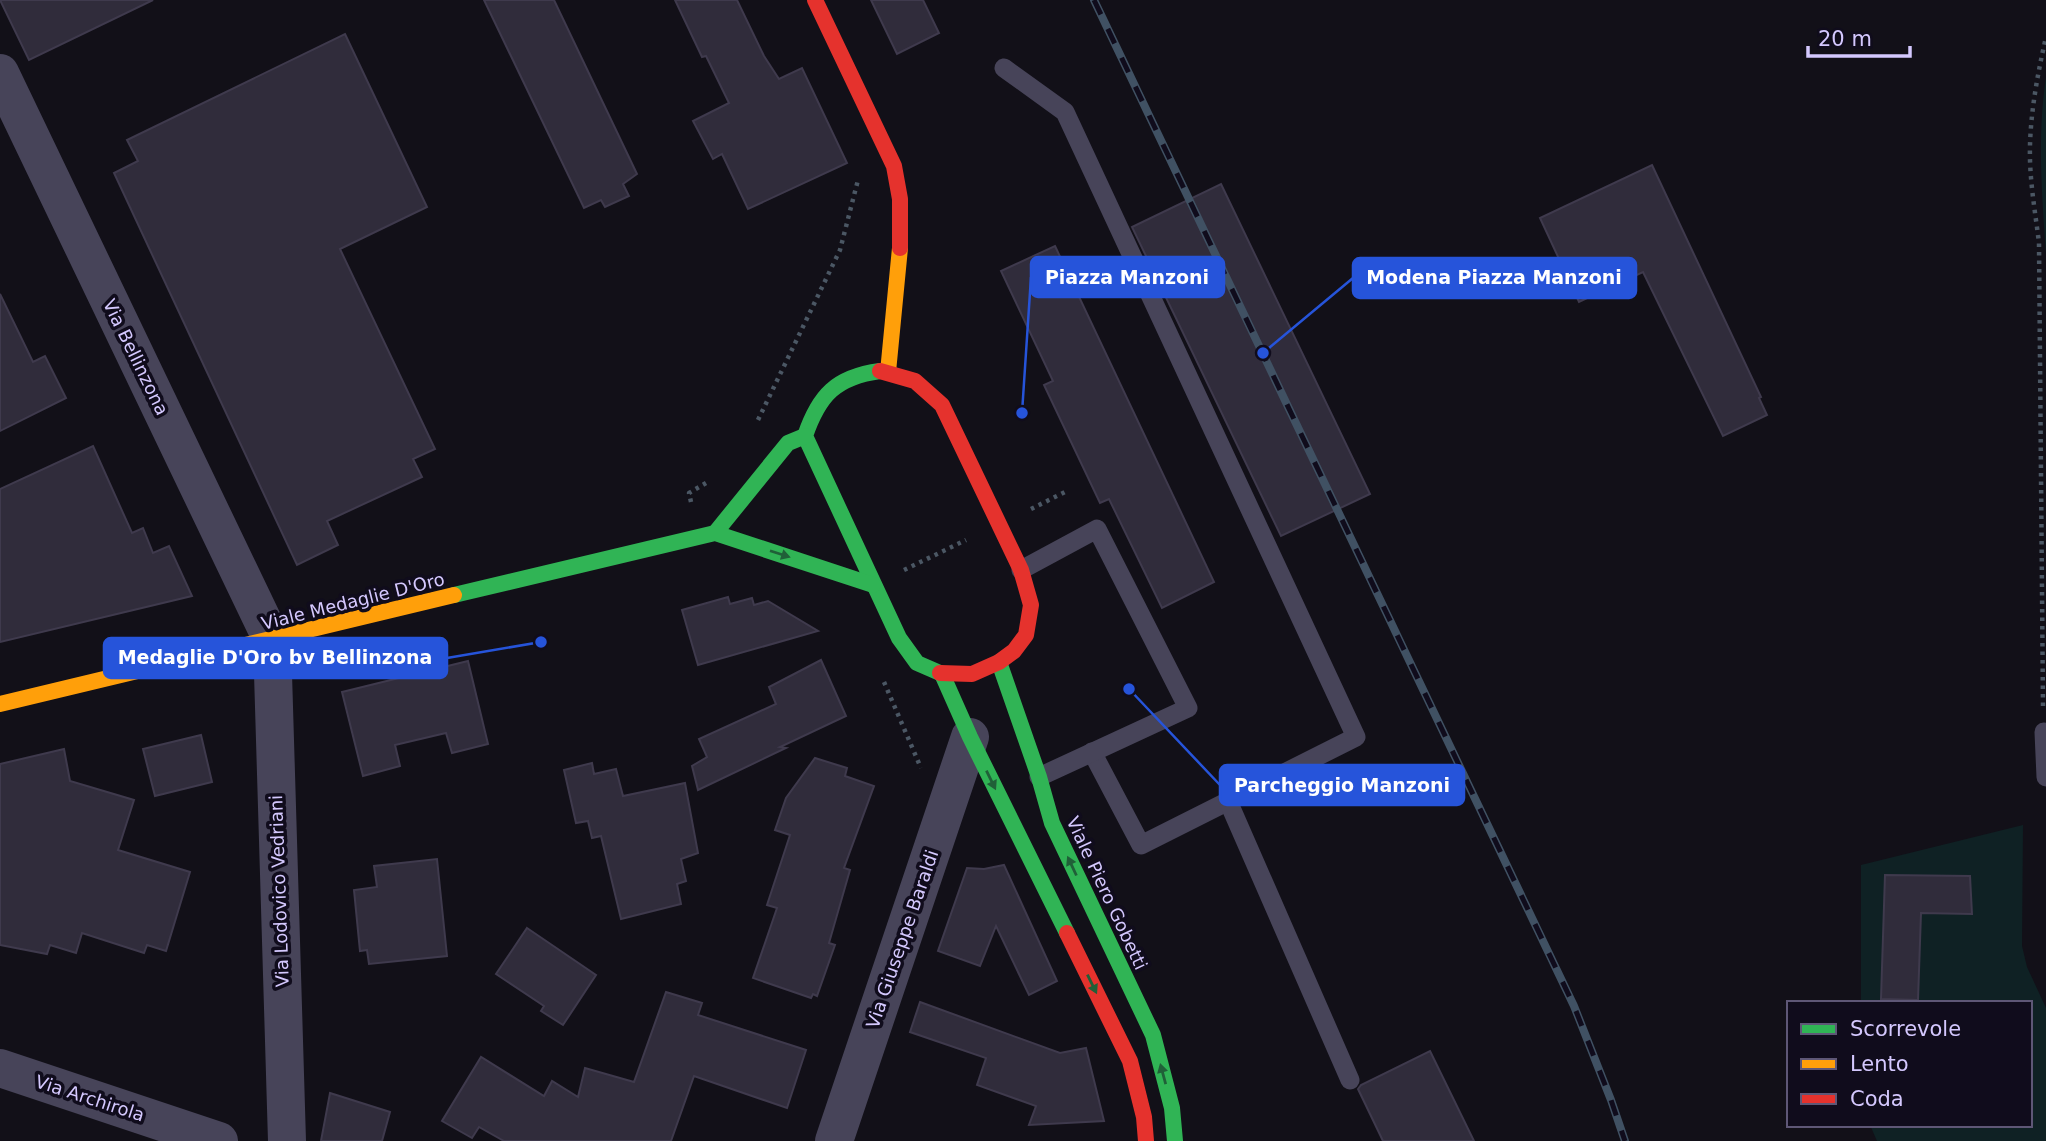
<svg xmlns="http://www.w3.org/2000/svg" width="2046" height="1141" font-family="'DejaVu Sans',sans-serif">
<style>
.green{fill:#0f2124}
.building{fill:#302c3b;stroke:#3f3a4d;stroke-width:2}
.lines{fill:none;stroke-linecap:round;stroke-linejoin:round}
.path{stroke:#4b5764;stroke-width:4.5;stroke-dasharray:3.5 5;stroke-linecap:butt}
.lane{stroke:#474459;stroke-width:19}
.street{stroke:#474459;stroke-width:38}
.fast{stroke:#30b455;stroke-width:16}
.slow{stroke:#ff9f0a;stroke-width:16}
.jam{stroke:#e5322d;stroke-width:16}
.rail-casing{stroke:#405163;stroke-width:8}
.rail{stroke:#100c1c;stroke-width:5;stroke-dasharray:16;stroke-linecap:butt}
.oneway{fill:#206038}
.labels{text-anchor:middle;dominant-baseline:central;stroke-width:7;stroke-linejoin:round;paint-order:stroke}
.street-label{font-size:18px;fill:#d4c8fe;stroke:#100c1c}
.leader{fill:none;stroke:#2654da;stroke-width:2.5}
.callout-dot{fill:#2654da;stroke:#100c1c;stroke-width:2.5}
.callout{fill:#2654da;stroke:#2654da;stroke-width:2.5}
.callout-label{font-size:19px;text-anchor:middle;font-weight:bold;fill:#fff}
</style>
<rect width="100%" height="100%" fill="#121018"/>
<g class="green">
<path d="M 2046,77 L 2046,254 C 2042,194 2037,136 2046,77 Z"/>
<path d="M 2023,825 L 2022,946 L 2027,967 L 2046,1008 L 2046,1141 L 1877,1141 L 1870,1125 L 2030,1125 L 2030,1003 L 1861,1003 L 1861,865 Z"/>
</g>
<g class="building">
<path d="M 0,0 L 153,0 L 29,60 Z"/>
<path d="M 484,0 L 554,0 L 637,174 L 623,184 L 629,196 L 605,207 L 601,200 L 584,208 Z"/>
<path d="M 675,0 L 737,0 L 764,56 L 779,79 L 802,68 L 847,163 L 748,209 L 722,154 L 713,159 L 693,121 L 729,103 L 706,56 L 702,57 Z"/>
<path d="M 871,0 L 923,0 L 939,33 L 897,54 Z"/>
<path d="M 345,34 L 427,207 L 340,249 L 435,449 L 413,459 L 422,477 L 327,521 L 338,545 L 297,565 L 114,173 L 138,161 L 127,140 Z"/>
<path d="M 1652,165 L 1761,397 L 1759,398 L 1767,415 L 1723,436 L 1643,272 L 1579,302 L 1540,218 Z"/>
<path d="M 1221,184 L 1370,494 L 1281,536 L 1132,227 Z"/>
<path d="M 1055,246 L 1214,582 L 1162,608 L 1109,499 L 1100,503 L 1044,385 L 1053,381 L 1001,271 Z"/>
<path d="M 0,294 L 33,362 L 45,356 L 66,398 L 0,431 Z"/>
<path d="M 93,446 L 132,533 L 143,528 L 153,553 L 169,546 L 192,596 L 0,642 L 0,489 Z"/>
<path d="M 728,597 L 730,604 L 752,598 L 754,605 L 768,601 L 818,631 L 698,665 L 682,610 Z"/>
<path d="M 821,660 L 846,716 L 780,747 L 786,748 L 698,790 L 692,766 L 707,757 L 699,739 L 776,704 L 769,687 Z"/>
<path d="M 468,661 L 488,744 L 452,753 L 446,733 L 395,745 L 400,766 L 363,776 L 342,692 Z"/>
<path d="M 201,735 L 212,782 L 155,796 L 143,749 Z"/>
<path d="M 64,749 L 70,781 L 134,800 L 118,850 L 190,872 L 166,951 L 147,945 L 144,953 L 82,933 L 76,953 L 50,945 L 47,954 L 0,945 L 0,764 Z"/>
<path d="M 815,758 L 847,768 L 845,776 L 874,786 L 844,868 L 850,870 L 829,943 L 835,945 L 817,996 L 813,994 L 811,998 L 753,978 L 777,908 L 767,905 L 790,835 L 775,830 L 786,798 Z"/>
<path d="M 592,763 L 594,774 L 616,769 L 623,796 L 685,783 L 698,853 L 681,859 L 686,881 L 677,884 L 681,904 L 621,919 L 601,836 L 592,838 L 588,821 L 576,823 L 564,770 Z"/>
<path d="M 437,859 L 447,956 L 369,964 L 367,950 L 360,951 L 354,890 L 377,887 L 374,866 Z"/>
<path d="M 1004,865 L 1057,981 L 1029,995 L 996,926 L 980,966 L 938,951 L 967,868 L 984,869 Z"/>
<path d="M 1885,875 L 1970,876 L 1972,914 L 1921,913 L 1918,1000 L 1881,999 Z"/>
<path d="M 527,928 L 596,975 L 563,1025 L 541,1011 L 544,1006 L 496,974 Z"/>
<path d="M 666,992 L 702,1003 L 698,1015 L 806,1050 L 787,1108 L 694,1076 L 671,1141 L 504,1141 L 479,1127 L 472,1138 L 442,1121 L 481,1057 L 544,1096 L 552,1081 L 578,1097 L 585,1068 L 634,1082 Z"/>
<path d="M 920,1002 L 1060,1053 L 1086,1048 L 1104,1121 L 1029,1125 L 1036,1106 L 977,1085 L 986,1058 L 910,1032 Z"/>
<path d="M 1430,1051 L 1474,1141 L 1383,1141 L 1358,1089 L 1361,1085 Z"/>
<path d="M 330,1093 L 390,1112 L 382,1141 L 321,1141 Z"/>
</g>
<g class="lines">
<g class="path">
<path d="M 758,420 L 840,250 L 858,180"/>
<path d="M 691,502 L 689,493 L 706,483"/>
<path d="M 1031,509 L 1065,492"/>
<path d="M 904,570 L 966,540"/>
<path d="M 884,682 L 921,768"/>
<path d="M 2043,706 L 2039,243 C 2035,210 2029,178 2030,145 C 2031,109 2038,72 2046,37"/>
</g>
<g class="lane">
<path d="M 1004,68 L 1065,112 L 1356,737 L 1141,845 L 1092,752"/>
<path d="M 1021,570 L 1097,529 L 1188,708 L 1039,777"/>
<path d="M 2044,732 L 2046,777"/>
<path d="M 1228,801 L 1350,1080"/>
</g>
<g class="street">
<path d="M 0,73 L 272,640 L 287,1141"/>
<path d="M 0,1068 L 219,1141"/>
<path d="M 834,1141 L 970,737"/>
</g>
<g class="fast">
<path d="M 880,371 C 836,377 819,395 805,436 L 899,638 L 917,663 L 940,673"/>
<path d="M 715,533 L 788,443 L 805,436"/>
<path d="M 454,595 L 715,533 L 873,585"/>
<path d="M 999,662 L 1039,777 L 1052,823 L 1153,1035 L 1172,1108 L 1175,1141"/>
<path d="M 942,674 L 970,737 L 1067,933"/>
</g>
<g class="slow">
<path d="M 888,372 L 900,248"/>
<path d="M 0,704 L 454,595"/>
</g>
<g class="jam">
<path d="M 815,0 L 894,166 L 900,199 L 900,248"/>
<path d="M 880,371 L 915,381 L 942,405 L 1021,570 L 1031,605 L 1026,635 L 1014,651 L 999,662 L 972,674 L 940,673"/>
<path d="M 1067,933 L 1130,1061 L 1144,1117 L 1146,1141"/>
</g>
<g class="rail-casing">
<path id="rail" d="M 1094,0 L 1574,1006 L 1611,1100 L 1625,1141"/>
</g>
<use href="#rail" class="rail"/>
</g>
<defs><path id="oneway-solid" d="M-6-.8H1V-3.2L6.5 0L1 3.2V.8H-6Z" transform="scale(1.75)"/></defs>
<g class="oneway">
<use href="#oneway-solid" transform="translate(780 554) rotate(18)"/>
<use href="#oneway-solid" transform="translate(991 780) rotate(64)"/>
<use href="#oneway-solid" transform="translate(1072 866) rotate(-115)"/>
<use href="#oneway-solid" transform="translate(1092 984) rotate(64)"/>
<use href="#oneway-solid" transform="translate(1163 1074) rotate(-105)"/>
</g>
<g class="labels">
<g class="street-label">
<text transform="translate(136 357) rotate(64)">Via Bellinzona</text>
<text transform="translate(353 601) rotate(-14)">Viale Medaglie D'Oro</text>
<text transform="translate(279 891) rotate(-92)">Via Lodovico Vedriani</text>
<text transform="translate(1107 893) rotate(65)">Viale Piero Gobetti</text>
<text transform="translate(902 939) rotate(-71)">Via Giuseppe Baraldi</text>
<text transform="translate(90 1098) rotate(18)">Via Archirola</text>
</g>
</g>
<path class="leader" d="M1022 413L1031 277M1263 353L1353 278M541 642L447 658M1129 689L1220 785"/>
<g class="callout-dot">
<circle cx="1022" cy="413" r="7"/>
<circle cx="1263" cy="353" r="7"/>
<circle cx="541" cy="642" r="7"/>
<circle cx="1129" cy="689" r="7"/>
</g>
<g class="callout">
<rect x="1031" y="257" width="193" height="40" rx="7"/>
<rect x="1353" y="258" width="283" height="40" rx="7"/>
<rect x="104" y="638" width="343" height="40" rx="7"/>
<rect x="1220" y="765" width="244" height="40" rx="7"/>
</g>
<g class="callout-label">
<text x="1127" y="284">Piazza Manzoni</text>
<text x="1494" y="284">Modena Piazza Manzoni</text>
<text x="275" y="664">Medaglie D'Oro bv Bellinzona</text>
<text x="1342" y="792">Parcheggio Manzoni</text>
</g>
<rect x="1787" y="1001" width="245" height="126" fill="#100c1c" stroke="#5e5776" stroke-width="2"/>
<rect x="1801" y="1024" width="35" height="10" fill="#30b455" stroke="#5e5776" stroke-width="2"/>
<text x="1850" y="1036" font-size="21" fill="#d4c8fe">Scorrevole</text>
<rect x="1801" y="1059" width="35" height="10" fill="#ff9f0a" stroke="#5e5776" stroke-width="2"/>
<text x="1850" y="1071" font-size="21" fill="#d4c8fe">Lento</text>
<rect x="1801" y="1094" width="35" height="10" fill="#e5322d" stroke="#5e5776" stroke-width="2"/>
<text x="1850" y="1106" font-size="21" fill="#d4c8fe">Coda</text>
<path d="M1808 46v10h102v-10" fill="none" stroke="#d4c8fe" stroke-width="3.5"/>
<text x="1818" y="46" font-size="21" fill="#d4c8fe" stroke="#100c1c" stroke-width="5" paint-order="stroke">20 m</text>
</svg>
